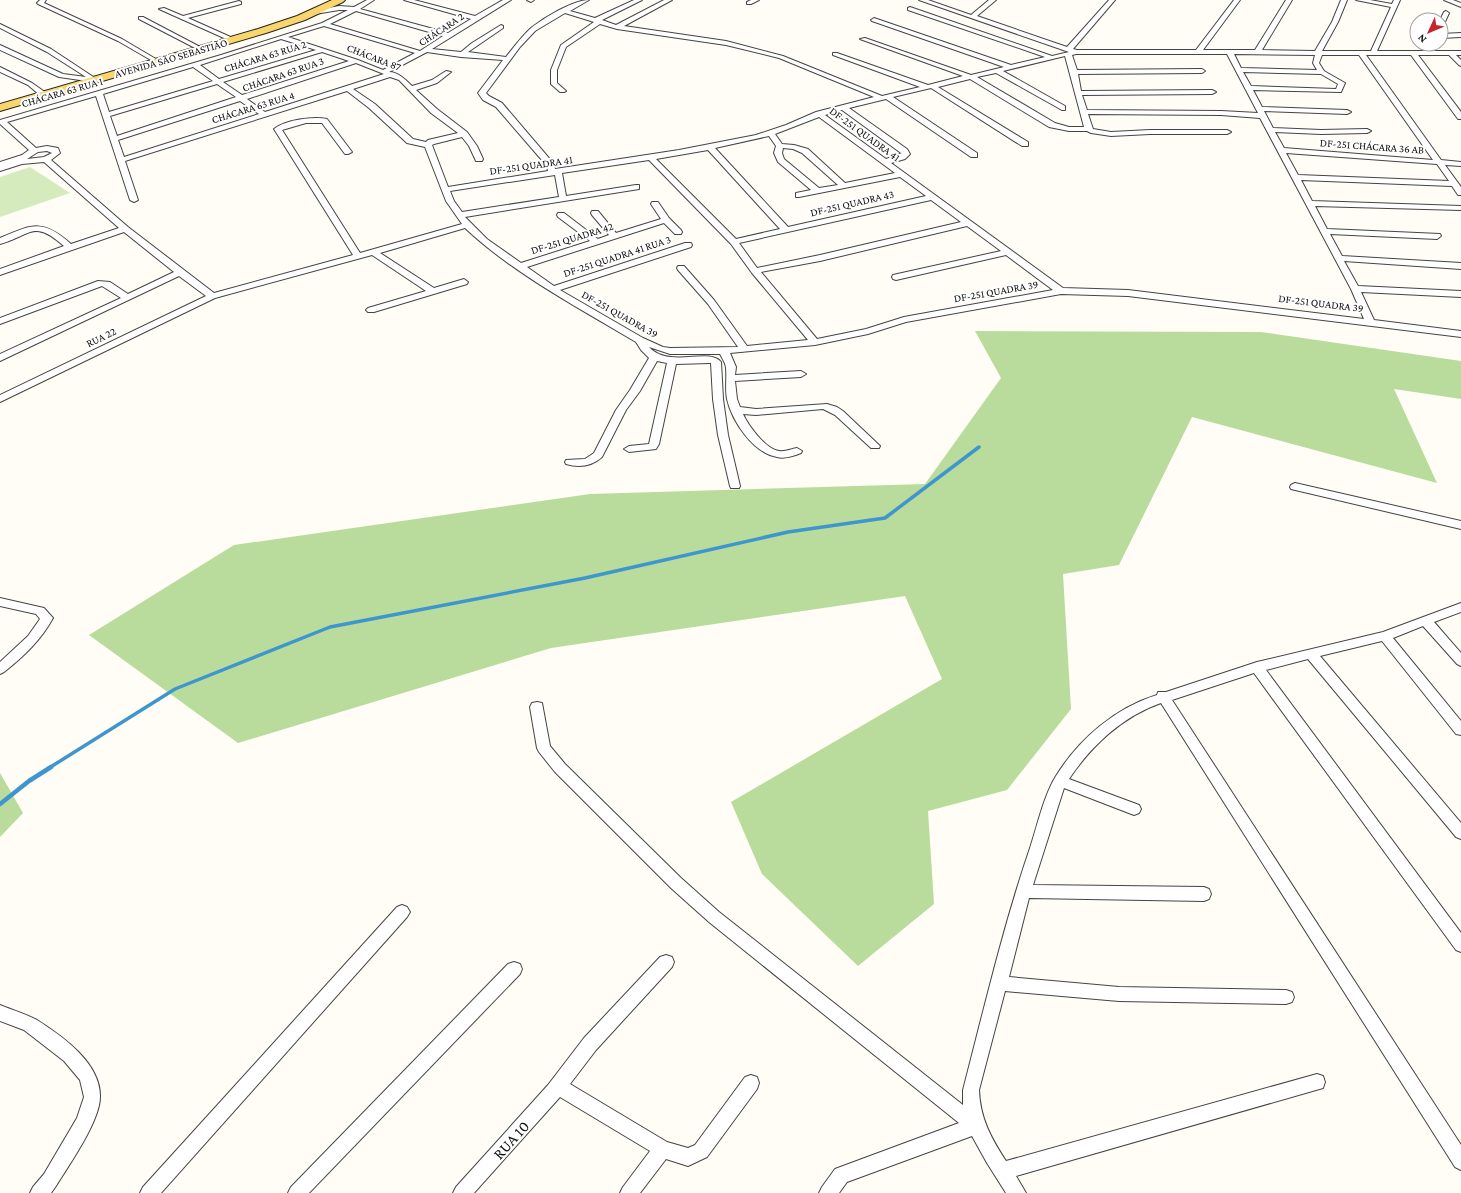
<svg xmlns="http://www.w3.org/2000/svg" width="1461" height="1193" font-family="'Crimson Pro',serif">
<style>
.green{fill:#d5ebbd}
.forest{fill:#b9dc9c}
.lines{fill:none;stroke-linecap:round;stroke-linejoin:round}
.stream-far1{stroke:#3f96cf;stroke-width:3.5}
.stream{stroke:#3f96cf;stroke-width:4.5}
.street-casing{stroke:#444;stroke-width:2}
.primary-casing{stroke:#222;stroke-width:2}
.street{fill:#fff;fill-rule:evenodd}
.primary{fill:#f9d66b;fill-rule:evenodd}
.labels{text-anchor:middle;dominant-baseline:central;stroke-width:4;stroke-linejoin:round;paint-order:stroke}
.far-street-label{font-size:11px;fill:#111;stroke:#fff}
.near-street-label{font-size:16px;fill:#111;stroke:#fff}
</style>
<rect width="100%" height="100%" fill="#fffdf5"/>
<path class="green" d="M 30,167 L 70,193 L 0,217 L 0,177 Z"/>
<g class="forest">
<path d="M 975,331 L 1261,332 L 1461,361 L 1461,399 L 1394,389 L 1437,483 L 1192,417 L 1119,565 L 1063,574 L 1071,709 L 1007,790 L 928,811 L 934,904 L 858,966 L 762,874 L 731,802 L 942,679 L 905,596 L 551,648 L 238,743 L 89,635 L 234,545 L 590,494 L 925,484 L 1001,378 Z"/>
<path d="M 0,773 L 23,813 L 0,837 Z"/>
</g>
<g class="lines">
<path class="stream-far1" d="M 49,768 L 175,689 L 330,627 L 585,578 L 788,532 L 885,518 L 979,447"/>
<path class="stream" d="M 0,804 L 29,781 L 51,767"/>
<g class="street-casing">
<g id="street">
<path d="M 40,0 L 46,0 L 44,3 L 122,39 L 161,62 L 156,63 L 118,41 L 38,4 L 37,3 Z"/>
<path d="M 367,0 L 374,0 L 360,9 L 448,33 L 471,19 L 404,0 L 414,0 L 475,16 L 503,0 L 511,0 L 432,49 L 461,52 L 472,43 L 501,25 L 503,26 L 503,28 L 468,52 L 506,57 C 514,47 522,36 531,28 C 544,18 573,0 589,0 L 570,11 L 595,18 L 634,0 L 642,0 L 602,20 L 616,25 L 664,0 L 672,0 L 624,26 L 726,41 L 783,56 L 882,96 L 920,87 L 833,55 L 833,53 L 837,53 L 928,85 L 963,76 L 860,39 L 865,38 L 971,75 L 1004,67 L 872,21 L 871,20 L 874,18 L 1011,65 L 1045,57 L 908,10 L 908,8 L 910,7 L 1052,56 L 1069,52 L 919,0 L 928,0 L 971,15 L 989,0 L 996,0 L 977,16 L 1067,47 L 1109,0 L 1115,0 L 1073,49 L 1077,50 L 1196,50 L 1234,0 L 1240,0 L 1203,50 L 1255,50 L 1286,0 L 1292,0 L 1262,50 L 1315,51 L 1332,22 L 1341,0 L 1347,0 L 1338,22 L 1322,51 L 1371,51 L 1391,7 L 1356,0 L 1370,0 L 1392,4 L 1394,0 L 1400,0 L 1377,51 L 1461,51 L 1461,55 L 1456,55 L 1461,60 L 1461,66 L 1459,65 L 1449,55 L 1418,55 L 1461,112 L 1461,119 L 1458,119 L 1411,55 L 1366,55 L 1441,160 L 1461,162 L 1461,166 L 1445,165 L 1461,187 L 1461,195 L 1458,195 L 1452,186 L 1301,180 L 1312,201 L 1461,206 L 1461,210 L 1315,206 L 1327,229 L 1440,234 L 1441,236 L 1437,239 L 1330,234 L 1342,256 L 1461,263 L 1461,269 L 1344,261 L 1358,286 L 1461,291 L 1461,297 L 1361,292 L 1374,320 L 1461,331 L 1461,337 L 1128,296 L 1061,294 L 906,322 L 868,334 L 815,345 L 730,353 L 736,367 L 735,375 L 801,371 L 806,374 L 801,377 L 735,381 L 737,399 L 740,407 L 756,409 L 827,404 L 837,407 L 843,411 L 880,446 L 879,448 L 871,448 L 835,415 L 823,409 L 756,415 L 743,414 C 748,425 765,449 779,451 C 785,452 791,449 797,448 L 802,451 L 801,453 C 793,456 785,459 777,457 C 753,453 732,421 727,399 C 725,389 727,378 726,368 C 726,364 722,358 720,354 L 670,354 L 649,347 C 669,369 709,347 721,362 L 723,399 L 728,435 L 740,486 L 739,488 L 731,488 L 730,486 L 718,435 L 713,399 L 711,363 L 710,363 L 676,364 L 659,444 L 656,449 L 629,452 L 624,449 L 629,446 L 649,444 L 667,363 L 657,361 L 640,391 L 626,410 L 602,457 C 592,466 579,468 566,464 L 565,462 L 566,460 L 585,459 L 594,453 L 616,410 L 630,390 L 649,358 L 641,350 L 636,342 C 579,308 514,274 465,228 L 380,253 L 434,288 L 464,279 L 468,282 L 467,284 L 374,312 L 368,312 L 366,310 L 368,308 L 426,291 L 372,255 L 215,298 L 0,402 L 0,395 L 206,296 L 179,276 L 0,361 L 0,354 L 121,298 L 102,286 L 0,324 L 0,318 L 98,281 L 110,282 L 128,294 L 174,272 L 124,232 L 0,275 L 0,269 L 64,246 C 33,219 32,235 0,244 L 0,238 C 33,224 43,219 71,244 L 119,228 L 44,162 L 22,164 L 0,171 L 0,162 L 22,155 L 29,150 L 0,124 L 0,120 L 221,55 L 322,23 L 348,10 L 339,10 L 315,14 L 312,12 L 313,11 L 339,6 L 354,7 ZM 356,11 L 443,36 L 420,51 L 330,24 ZM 565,13 L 594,22 L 561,45 L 551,70 L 551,84 L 560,92 L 564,92 L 566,91 L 557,83 L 557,70 L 566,47 L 600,24 L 617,29 L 726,45 L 779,58 L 874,97 L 816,112 L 786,125 L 756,135 L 679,150 L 555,169 L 554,164 L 502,103 L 489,96 L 486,93 L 520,47 L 535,31 ZM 324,26 L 415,53 L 383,70 L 358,60 L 288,37 ZM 281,39 L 316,50 L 219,79 L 200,65 ZM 322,52 L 349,61 L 242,95 L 223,82 ZM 427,52 L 461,57 L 503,60 L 478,93 L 483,100 L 496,107 L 547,166 L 548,171 L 448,187 L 432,145 L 434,144 L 462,137 L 469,146 L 476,161 L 482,161 L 483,159 L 477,146 L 467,132 L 437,109 L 416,90 L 437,83 L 451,72 L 446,71 L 432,80 L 412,86 C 406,80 398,72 389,72 ZM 1076,54 L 1227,54 L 1258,113 L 1221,111 L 1087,110 L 1082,95 L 1212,94 L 1216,92 L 1212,90 L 1081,91 L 1078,74 L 1202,73 L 1205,71 L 1202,69 L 1077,70 L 1072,55 ZM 1234,54 L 1315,55 L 1313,63 L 1317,70 L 1241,68 ZM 1322,55 L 1359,55 L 1433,160 L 1284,148 L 1275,132 L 1321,134 L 1367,133 L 1371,131 L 1367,129 L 1321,130 L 1273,128 L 1264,111 L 1347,114 L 1351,112 L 1347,110 L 1262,107 L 1253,90 L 1341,92 L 1345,83 L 1324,71 L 1319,63 ZM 1065,56 L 1084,127 L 1069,127 L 1055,123 L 977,77 L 996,73 L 1062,110 L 1065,110 L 1065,106 L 1003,71 ZM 356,63 L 384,74 L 265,112 L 247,99 ZM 193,67 L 213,81 L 109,112 L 103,94 ZM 1243,72 L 1321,74 L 1338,84 L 1336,89 L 1251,86 ZM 390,77 L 399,80 L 431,113 L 458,133 L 428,140 L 426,142 L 413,139 L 375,104 L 353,89 ZM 970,79 L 1049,127 L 1069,131 L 1087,131 L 1091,133 L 1111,136 L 1150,134 L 1227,134 L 1231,132 L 1227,130 L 1150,130 L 1111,132 L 1093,129 L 1088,114 L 1221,115 L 1260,118 L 1351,289 L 1364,319 L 1128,290 L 1063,288 L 891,163 L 905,159 L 910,154 L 907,149 L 849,108 L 886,99 L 971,157 L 977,157 L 977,153 L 893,97 L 931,88 L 1022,146 L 1028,146 L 1028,142 L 938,87 ZM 217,84 L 236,97 L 117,136 L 110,116 ZM 347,91 L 369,108 L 407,143 L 425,147 L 446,201 L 462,224 L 360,253 L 282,130 L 306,123 L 322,123 L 345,154 L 348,154 L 352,152 L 327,119 C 313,116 285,120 274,129 L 353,255 L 214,293 L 128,227 L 51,160 L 60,153 L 58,148 L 47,146 L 36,148 L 7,122 L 96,96 L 130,200 L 134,202 L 138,200 L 125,161 ZM 240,101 L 259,114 L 124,157 L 118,140 ZM 842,110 L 901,153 L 902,153 L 886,159 L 825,115 ZM 819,117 L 895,173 L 845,183 L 808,149 L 794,145 L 782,144 L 775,134 ZM 769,136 L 776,146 L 774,153 L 778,162 L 811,190 L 796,193 L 796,197 L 799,197 L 900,177 L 926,196 L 788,227 L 715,148 ZM 783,148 L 793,149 L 802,153 L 838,185 L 819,188 L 784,159 L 782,153 ZM 708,150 L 780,229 L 736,239 L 656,159 ZM 47,151 L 52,153 L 44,157 L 27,159 L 38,152 ZM 1286,153 L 1437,164 L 1449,181 L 1298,175 ZM 649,160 L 731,244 L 752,273 L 808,340 L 747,346 L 714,300 L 684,266 L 678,266 L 677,268 L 678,270 L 708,304 L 738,347 L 670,348 L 663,347 L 643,338 L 560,290 L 691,247 L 692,245 L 691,243 L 685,243 L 554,286 L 527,267 L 664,223 L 675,234 L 681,234 L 682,232 L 681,230 L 669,218 L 658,202 L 652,202 L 651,204 L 661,219 L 616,233 L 598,211 L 592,211 L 591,213 L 592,215 L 609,235 L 598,239 L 564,213 L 558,213 L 557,215 L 558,217 L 590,241 L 521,263 L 487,239 L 465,217 L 639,189 L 639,185 L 636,185 L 566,196 L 562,173 ZM 555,175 L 559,197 L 462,212 L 454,201 L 450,191 ZM 931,200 L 961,222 L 820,255 L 757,268 L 739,243 ZM 967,226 L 1001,251 L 893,275 L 892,277 L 893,279 L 896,280 L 1006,255 L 1053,290 L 904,317 L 866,329 L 817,339 L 761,272 L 820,261 Z"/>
<path d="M 527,0 L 534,0 L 531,2 Z"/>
<path d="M 751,0 L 759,0 L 751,4 L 747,4 L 747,2 Z"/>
<path d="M 1444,0 L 1453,0 L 1461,3 L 1461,7 Z"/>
<path d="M 239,1 L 241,2 L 241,4 L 188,18 L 235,39 L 235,41 L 233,42 L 159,9 L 164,8 L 183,16 Z"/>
<path d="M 1446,11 L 1449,13 L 1444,24 L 1441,26 L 1441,20 L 1440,20 L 1444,12 Z"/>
<path d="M 139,17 L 143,17 L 204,49 L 199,50 L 139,19 Z"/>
<path d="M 0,24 L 51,49 L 98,80 L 94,82 L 59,77 L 0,50 L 0,45 L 63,74 L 86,77 L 47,52 L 0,28 Z"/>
<path d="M 1461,33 L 1461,37 L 1441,38 L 1441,34 Z"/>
<path d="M 0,67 L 32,83 L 49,95 L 48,97 L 42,97 L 28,85 L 0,72 Z"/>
<path d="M 1295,483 L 1461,521 L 1461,529 L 1291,489 L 1290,487 L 1291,485 Z"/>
<path d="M 0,598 L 44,608 L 53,618 C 41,640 24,656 4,672 L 0,674 L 0,662 L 28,636 L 40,619 L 36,614 L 0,606 Z"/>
<path d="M 1461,603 L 1461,612 L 1434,622 L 1461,653 L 1461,666 L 1457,664 L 1423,626 L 1393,638 L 1461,721 L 1461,735 L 1456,734 L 1382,641 L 1320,656 L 1461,823 L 1461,839 L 1456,837 L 1308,659 L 1266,670 L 1461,933 L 1461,952 L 1456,950 L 1254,673 L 1172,700 L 1461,1145 L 1461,1170 L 1455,1167 L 1161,703 C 1123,716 1091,746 1069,779 L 1139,805 L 1141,809 L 1139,813 L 1134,815 L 1064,788 L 1033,885 L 1204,887 L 1209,889 L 1211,894 L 1209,899 L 1204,901 L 1029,898 L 1009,977 L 1119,987 L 1286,990 L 1292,992 L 1294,997 L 1292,1002 L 1286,1004 L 1119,1001 L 1005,991 L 979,1090 C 980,1118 991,1138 1006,1161 L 1317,1074 L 1323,1076 L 1325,1082 L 1323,1088 L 1016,1176 L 1026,1193 L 1006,1193 L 987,1163 L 972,1136 L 847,1182 L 839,1193 L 819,1193 L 822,1187 L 835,1169 L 959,1123 L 709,922 L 671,888 L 555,772 L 539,752 L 537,748 L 530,707 L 532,703 L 537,702 L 542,703 L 550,746 L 565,764 L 681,878 L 719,912 L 963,1105 L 963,1090 C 984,1009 1003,927 1030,848 C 1037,827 1044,795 1056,776 C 1079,739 1115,708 1157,695 L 1158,692 L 1166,692 L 1257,662 L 1383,632 Z"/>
<path d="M 402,905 L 407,907 L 410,912 L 407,917 L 161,1193 L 140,1193 L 143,1187 L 397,907 Z"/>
<path d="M 666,955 L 672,957 L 674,962 L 672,967 L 596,1050 L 570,1084 L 667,1142 L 688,1148 L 695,1145 L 745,1077 L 751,1075 L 757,1077 L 759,1083 L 757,1089 L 707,1157 L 688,1166 L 666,1159 L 640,1193 L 620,1193 L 623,1187 L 650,1151 L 560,1097 L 474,1193 L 453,1193 L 456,1187 L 548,1085 L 584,1038 L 660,957 Z"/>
<path d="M 514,962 L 520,964 L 522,969 L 520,974 L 309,1193 L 288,1193 L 291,1187 L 508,964 Z"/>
<path d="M 0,1005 C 12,1010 26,1014 37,1020 C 62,1036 101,1063 100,1097 C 100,1121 69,1165 56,1186 L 51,1193 L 30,1193 L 33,1187 L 44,1174 L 77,1118 L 84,1097 L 80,1080 L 64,1061 L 24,1030 L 0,1021 Z"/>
</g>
</g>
<g class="primary-casing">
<path id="primary" d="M 332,0 L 345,0 L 343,2 L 305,20 L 266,33 L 0,111 L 0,104 L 258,29 L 297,16 Z"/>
</g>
<use href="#street" class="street"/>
<use href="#primary" class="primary"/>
</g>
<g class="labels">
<g class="far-street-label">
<text transform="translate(441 29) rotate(-33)">CHÁCARA 2</text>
<text transform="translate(265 56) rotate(-17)">CHÁCARA 63 RUA 2</text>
<text transform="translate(374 57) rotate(21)">CHÁCARA 87</text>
<text transform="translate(171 58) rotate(-16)">AVENIDA SÃO SEBASTIÃO</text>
<text transform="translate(283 74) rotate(-19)">CHÁCARA 63 RUA 3</text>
<text transform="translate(62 92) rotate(-16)">CHÁCARA 63 RUA 1</text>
<text transform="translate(253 107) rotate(-17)">CHÁCARA 63 RUA 4</text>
<text transform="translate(865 134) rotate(36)">DF-251 QUADRA 41</text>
<text transform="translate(1372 146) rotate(4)">DF-251 CHÁCARA 36 AB</text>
<text transform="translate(531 165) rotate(-8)">DF-251 QUADRA 41</text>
<text transform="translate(852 203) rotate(-13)">DF-251 QUADRA 43</text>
<text transform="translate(572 238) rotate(-17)">DF-251 QUADRA 42</text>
<text transform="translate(617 256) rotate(-18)">DF-251 QUADRA 41 RUA 3</text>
<text transform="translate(996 291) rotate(-10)">DF-251 QUADRA 39</text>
<text transform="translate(1321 303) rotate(7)">DF-251 QUADRA 39</text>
<text transform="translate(620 314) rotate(29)">DF-251 QUADRA 39</text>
<text transform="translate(101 337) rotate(-26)">RUA 22</text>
</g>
<g class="near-street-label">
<text transform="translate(511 1140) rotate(-48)">RUA 10</text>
</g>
</g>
<g transform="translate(1429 32) rotate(226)"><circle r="19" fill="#ffffff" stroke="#a0a0a0"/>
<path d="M0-3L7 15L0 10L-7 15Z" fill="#c4262e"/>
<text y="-6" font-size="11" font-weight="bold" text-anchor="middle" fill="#111111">N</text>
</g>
</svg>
